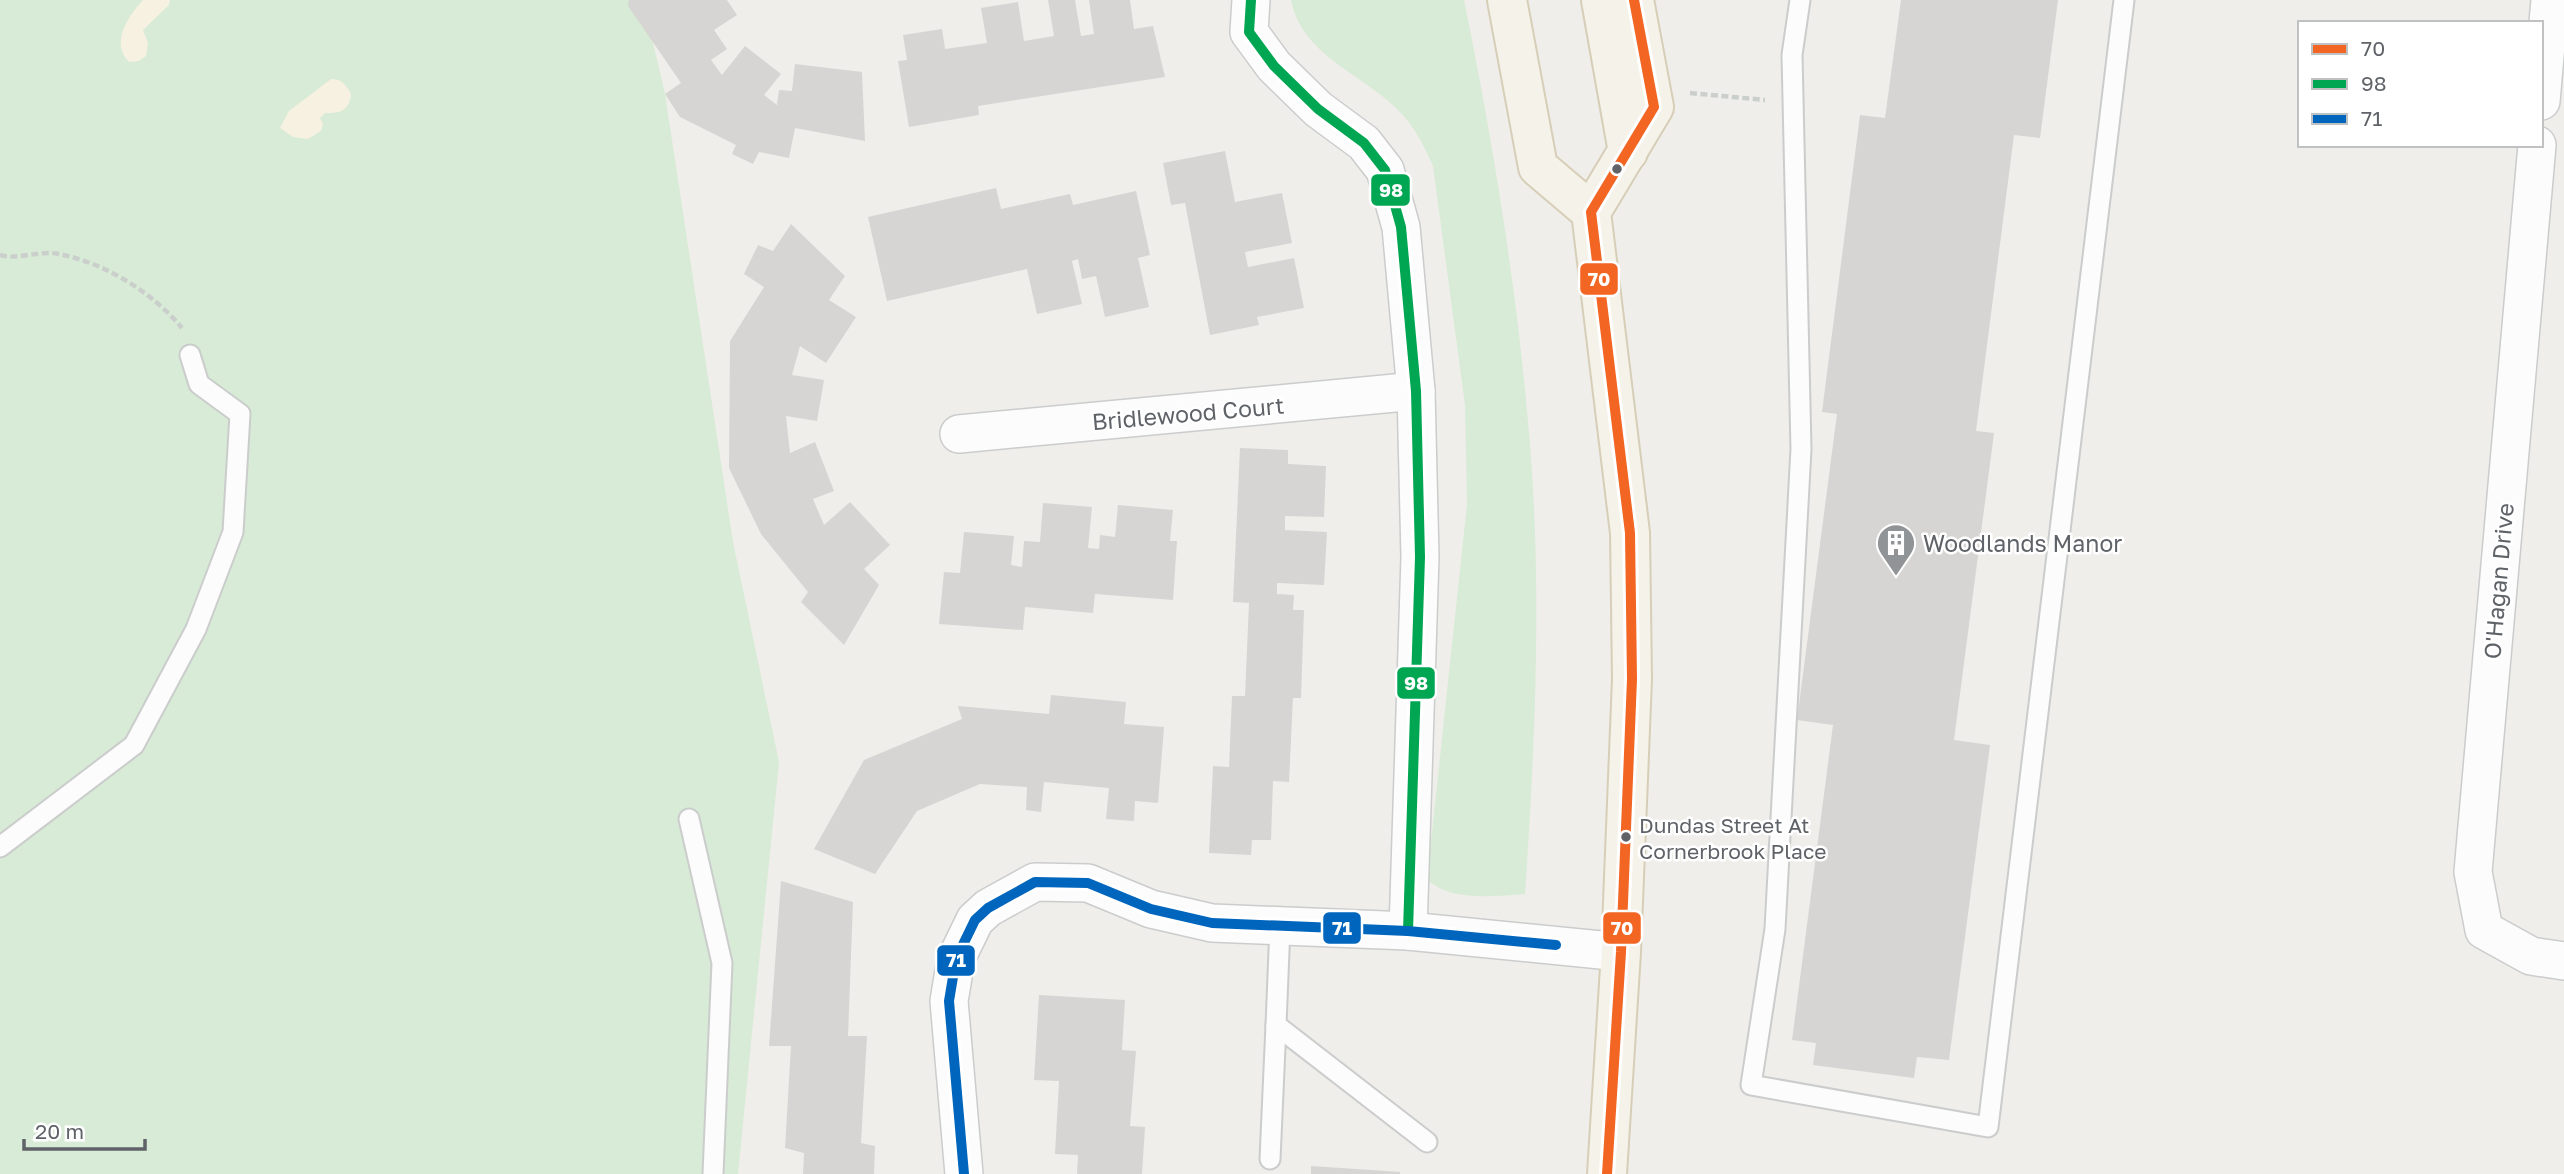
<svg xmlns="http://www.w3.org/2000/svg" width="2564" height="1174" font-family="'Golos Text',sans-serif">
<style>
.green{fill:#d8ebd6}
.sand{fill:#f6f1e1}
.building{fill:#d6d5d3}
.lines{fill:none;stroke-linecap:round;stroke-linejoin:round}
.service-casing{stroke:#cbcccc;stroke-width:23}
.minor-casing{stroke:#cbcccc;stroke-width:40}
.primary-casing{stroke:#d7ceb8;stroke-width:42}
.path{stroke:#cacfcc;stroke-width:4.5;stroke-dasharray:7 3.5;stroke-linecap:butt}
.service{stroke:#fdfcfc;stroke-width:19}
.minor{stroke:#fdfcfc;stroke-width:37}
.primary{stroke:#f4f2e9;stroke-width:38}
.bus-1-casing{stroke:#fff;stroke-width:16}
.bus-2-casing{stroke:#fff;stroke-width:16}
.bus-3-casing{stroke:#fff;stroke-width:16}
.bus-1{stroke:#f26522;stroke-width:10}
.bus-2{stroke:#00a651;stroke-width:10}
.bus-3{stroke:#0065bd;stroke-width:10}
.bus-dot{fill:#5f6368;stroke:#fff;stroke-width:2.5}
.labels{text-anchor:middle;dominant-baseline:central;stroke-width:5;stroke-linejoin:round;paint-order:stroke}
.bus-label{font-size:21px;fill:#5f6368;stroke:#fff;text-anchor:start}
.street-label{font-size:23px;fill:#5f6368;stroke:#fff}
.poi-label{font-size:23px;fill:#5f6368;stroke:#fff;text-anchor:start}
.line-badge{stroke:#fff;stroke-width:2.5}
.badge-label{font-size:19px;text-anchor:middle;font-weight:bold;fill:#fff}
</style>
<rect width="100%" height="100%" fill="#efeeea"/>
<g class="green">
<path d="M 0,0 L 643,0 L 665,94 L 733,542 L 779,762 L 738,1174 L 0,1174 Z"/>
<path d="M 1291,0 L 1464,0 C 1494,147 1518,295 1530,445 C 1542,594 1535,745 1525,894 C 1494,896 1450,902 1427,879 L 1467,504 L 1465,405 L 1433,166 C 1424,146 1415,127 1399,111 C 1362,73 1302,56 1291,0 Z"/>
</g>
<g class="sand">
<path d="M 143,0 L 170,0 L 169,5 L 143,30 L 148,43 L 146,56 L 139,61 L 129,62 C 110,43 128,16 143,0 Z"/>
<path d="M 331,79 C 342,79 346,85 351,94 C 349,112 340,113 325,113 L 320,118 L 323,124 L 321,131 L 308,139 L 293,137 L 280,128 L 289,111 Z"/>
</g>
<g class="building">
<path d="M 629,0 L 727,0 L 737,15 L 714,30 L 727,49 L 711,60 L 722,75 L 745,46 L 781,74 L 764,95 L 777,105 L 779,90 L 792,91 L 795,64 L 862,72 L 865,141 L 795,128 L 789,158 L 759,152 L 753,164 L 732,154 L 736,145 L 680,117 L 665,94 L 681,83 L 628,6 Z"/>
<path d="M 1048,0 L 1075,0 L 1081,36 L 1094,34 L 1089,0 L 1130,0 L 1134,29 L 1153,26 L 1165,77 L 978,106 L 979,115 L 909,127 L 898,61 L 907,60 L 903,35 L 942,29 L 945,49 L 987,43 L 981,8 L 1018,2 L 1024,41 L 1054,36 Z"/>
<path d="M 1901,0 L 2058,0 L 2040,138 L 2014,135 L 1976,431 L 1994,433 L 1954,740 L 1990,745 L 1949,1060 L 1917,1057 L 1914,1078 L 1813,1065 L 1816,1043 L 1792,1040 L 1833,725 L 1797,720 L 1837,414 L 1822,412 L 1860,115 L 1885,118 Z"/>
<path d="M 1225,151 L 1235,202 L 1282,193 L 1292,243 L 1245,252 L 1248,267 L 1294,258 L 1304,308 L 1257,317 L 1259,325 L 1210,335 L 1185,203 L 1171,205 L 1163,163 Z"/>
<path d="M 996,188 L 1001,209 L 1070,194 L 1073,205 L 1136,191 L 1150,255 L 1138,258 L 1149,307 L 1105,317 L 1096,276 L 1082,279 L 1078,259 L 1072,261 L 1082,304 L 1037,314 L 1027,269 L 887,301 L 868,217 Z"/>
<path d="M 791,224 L 845,276 L 829,300 L 856,317 L 826,363 L 800,346 L 792,375 L 824,380 L 817,421 L 786,416 L 790,453 L 815,442 L 834,491 L 813,499 L 824,525 L 850,502 L 890,545 L 864,569 L 879,585 L 844,645 L 801,602 L 808,592 L 761,534 L 729,468 L 730,341 L 764,287 L 744,274 L 758,245 L 773,251 Z"/>
<path d="M 1240,448 L 1288,450 L 1288,464 L 1326,466 L 1324,517 L 1285,516 L 1285,530 L 1327,532 L 1324,585 L 1277,583 L 1277,594 L 1294,595 L 1293,610 L 1304,610 L 1301,698 L 1293,698 L 1289,782 L 1273,781 L 1271,840 L 1252,840 L 1251,855 L 1209,853 L 1213,766 L 1229,767 L 1232,696 L 1245,696 L 1249,603 L 1233,602 Z"/>
<path d="M 1043,503 L 1092,507 L 1088,548 L 1099,549 L 1100,535 L 1115,537 L 1118,505 L 1173,510 L 1170,541 L 1177,541 L 1173,600 L 1095,594 L 1093,613 L 1025,607 L 1023,630 L 939,624 L 944,572 L 960,573 L 964,532 L 1014,536 L 1011,565 L 1022,567 L 1024,541 L 1040,542 Z"/>
<path d="M 1051,695 L 1126,702 L 1124,724 L 1164,727 L 1158,803 L 1135,801 L 1134,821 L 1106,819 L 1109,788 L 1044,782 L 1041,812 L 1026,810 L 1027,787 L 980,784 L 917,811 L 875,874 L 814,849 L 864,760 L 962,719 L 958,706 L 1049,714 Z"/>
<path d="M 781,881 L 853,902 L 848,1036 L 867,1036 L 861,1143 L 875,1146 L 874,1174 L 803,1174 L 804,1153 L 785,1148 L 791,1046 L 769,1046 Z"/>
<path d="M 1039,995 L 1125,1000 L 1122,1050 L 1136,1051 L 1130,1126 L 1145,1127 L 1142,1174 L 1077,1174 L 1078,1155 L 1055,1154 L 1059,1081 L 1034,1080 Z"/>
<path d="M 1311,1166 L 1400,1172 L 1400,1174 L 1311,1174 Z"/>
</g>
<g class="lines">
<g class="service-casing">
<g id="service">
<path d="M 1800,0 L 1792,55 L 1801,449 L 1775,929 L 1751,1085 L 1988,1127 L 2124,0"/>
<path d="M 689,819 L 722,963 L 713,1174"/>
<path d="M 0,847 L 134,745 L 196,629 L 233,532 L 240,414 L 199,384 L 190,355"/>
<path d="M 1280,926 L 1276,1025 L 1427,1142"/>
<path d="M 1270,1159 L 1276,1025"/>
</g>
</g>
<g class="minor-casing">
<g id="minor">
<path d="M 1251,0 L 1249,32 L 1274,66 L 1318,109 L 1364,143 L 1385,170 L 1401,227 L 1416,391 L 1420,557 L 1408,931"/>
<path d="M 2541,101 L 2550,0"/>
<path d="M 2537,145 L 2473,872 L 2484,930 L 2531,956 L 2564,961"/>
<path d="M 959,434 L 1416,391"/>
<path d="M 964,1174 L 949,1001 L 956,959 L 975,920 L 988,908 L 1035,882 L 1088,883 L 1151,909 L 1212,923 L 1408,931 L 1621,952"/>
</g>
</g>
<g class="primary-casing">
<g id="primary">
<path d="M 1507,0 L 1538,167 L 1591,212"/>
<path d="M 1601,0 L 1628,152"/>
<path d="M 1607,1174 L 1621,952 L 1632,679 L 1630,533 L 1591,212 L 1654,107 L 1634,0"/>
</g>
</g>
<g class="path">
<path d="M 1690,93 L 1765,100"/>
<path d="M 0,255 C 19,260 40,250 59,254 C 105,263 152,292 182,328"/>
</g>
<use href="#service" class="service"/>
<use href="#minor" class="minor"/>
<use href="#primary" class="primary"/>
<g class="bus-1-casing">
<path id="bus-1" d="M 1607,1174 L 1621,952 L 1632,679 L 1630,533 L 1591,212 L 1654,107 L 1634,0"/>
</g>
<g class="bus-2-casing">
<path id="bus-2" d="M 1251,0 L 1249,32 L 1274,66 L 1318,109 L 1364,143 L 1385,170 L 1401,227 L 1416,391 L 1420,557 L 1408,931"/>
</g>
<g class="bus-3-casing">
<path id="bus-3" d="M 964,1174 L 949,1001 L 956,959 L 975,920 L 988,908 L 1035,882 L 1088,883 L 1151,909 L 1212,923 L 1408,931 L 1556,945"/>
</g>
<use href="#bus-1" class="bus-1"/>
<use href="#bus-2" class="bus-2"/>
<use href="#bus-3" class="bus-3"/>
</g>
<defs>
<g id="building-pin" transform="scale(2.0125)"><path d="M0 17L-7.5 6A9.5 9.5 0 1 1 7.5 6Z" fill="#919496" stroke="#fff"/><path d="M-4-6H4V6H1V3H-1V6H-4ZM-2.5-4.3h1.7v1.8h-1.7ZM.8-4.3h1.7v1.8H.8ZM-2.5-1h1.7V.8h-1.7ZM.8-1h1.7V.8H.8Z" fill="#fff"/></g>
</defs>
<g fill-rule="evenodd">
<use href="#building-pin" x="1896" y="543"/>
</g>
<g class="bus-dot">
<circle cx="1617" cy="169" r="6"/>
<circle cx="1626" cy="837" r="6"/>
</g>
<g class="labels">
<g class="bus-label">
<text x="1639" y="825">Dundas Street At<tspan x="1639" dy="26">Cornerbrook Place</tspan></text>
</g>
<g class="street-label">
<text transform="translate(1188 413) rotate(-5)">Bridlewood Court</text>
<text transform="translate(2498 581) rotate(-85)">O'Hagan Drive</text>
</g>
<g class="poi-label">
<text x="1923" y="543">Woodlands Manor</text>
</g>
</g>
<g class="line-badge">
<rect x="1370" y="173" width="41" height="34" rx="7" fill="#00a651"/>
<rect x="1579" y="262" width="40" height="34" rx="7" fill="#f26522"/>
<rect x="1396" y="666" width="40" height="34" rx="7" fill="#00a651"/>
<rect x="1602" y="911" width="40" height="34" rx="7" fill="#f26522"/>
<rect x="1322" y="911" width="40" height="34" rx="7" fill="#0065bd"/>
<rect x="936" y="944" width="40" height="33" rx="7" fill="#0065bd"/>
</g>
<g class="badge-label">
<text x="1391" y="197">98</text>
<text x="1599" y="286">70</text>
<text x="1416" y="690">98</text>
<text x="1622" y="935">70</text>
<text x="1342" y="935">71</text>
<text x="956" y="967">71</text>
</g>
<rect x="2298" y="21" width="245" height="126" fill="#ffffff" stroke="#bfc1c3" stroke-width="2"/>
<rect x="2312" y="44" width="35" height="10" fill="#f26522" stroke="#bfc1c3" stroke-width="2"/>
<text x="2361" y="56" font-size="21" fill="#5f6368">70</text>
<rect x="2312" y="79" width="35" height="10" fill="#00a651" stroke="#bfc1c3" stroke-width="2"/>
<text x="2361" y="91" font-size="21" fill="#5f6368">98</text>
<rect x="2312" y="114" width="35" height="10" fill="#0065bd" stroke="#bfc1c3" stroke-width="2"/>
<text x="2361" y="126" font-size="21" fill="#5f6368">71</text>
<path d="M24 1139v10h121v-10" fill="none" stroke="#5f6368" stroke-width="3.5"/>
<text x="35" y="1139" font-size="21" fill="#5f6368" stroke="#ffffff" stroke-width="5" paint-order="stroke">20 m</text>
</svg>
